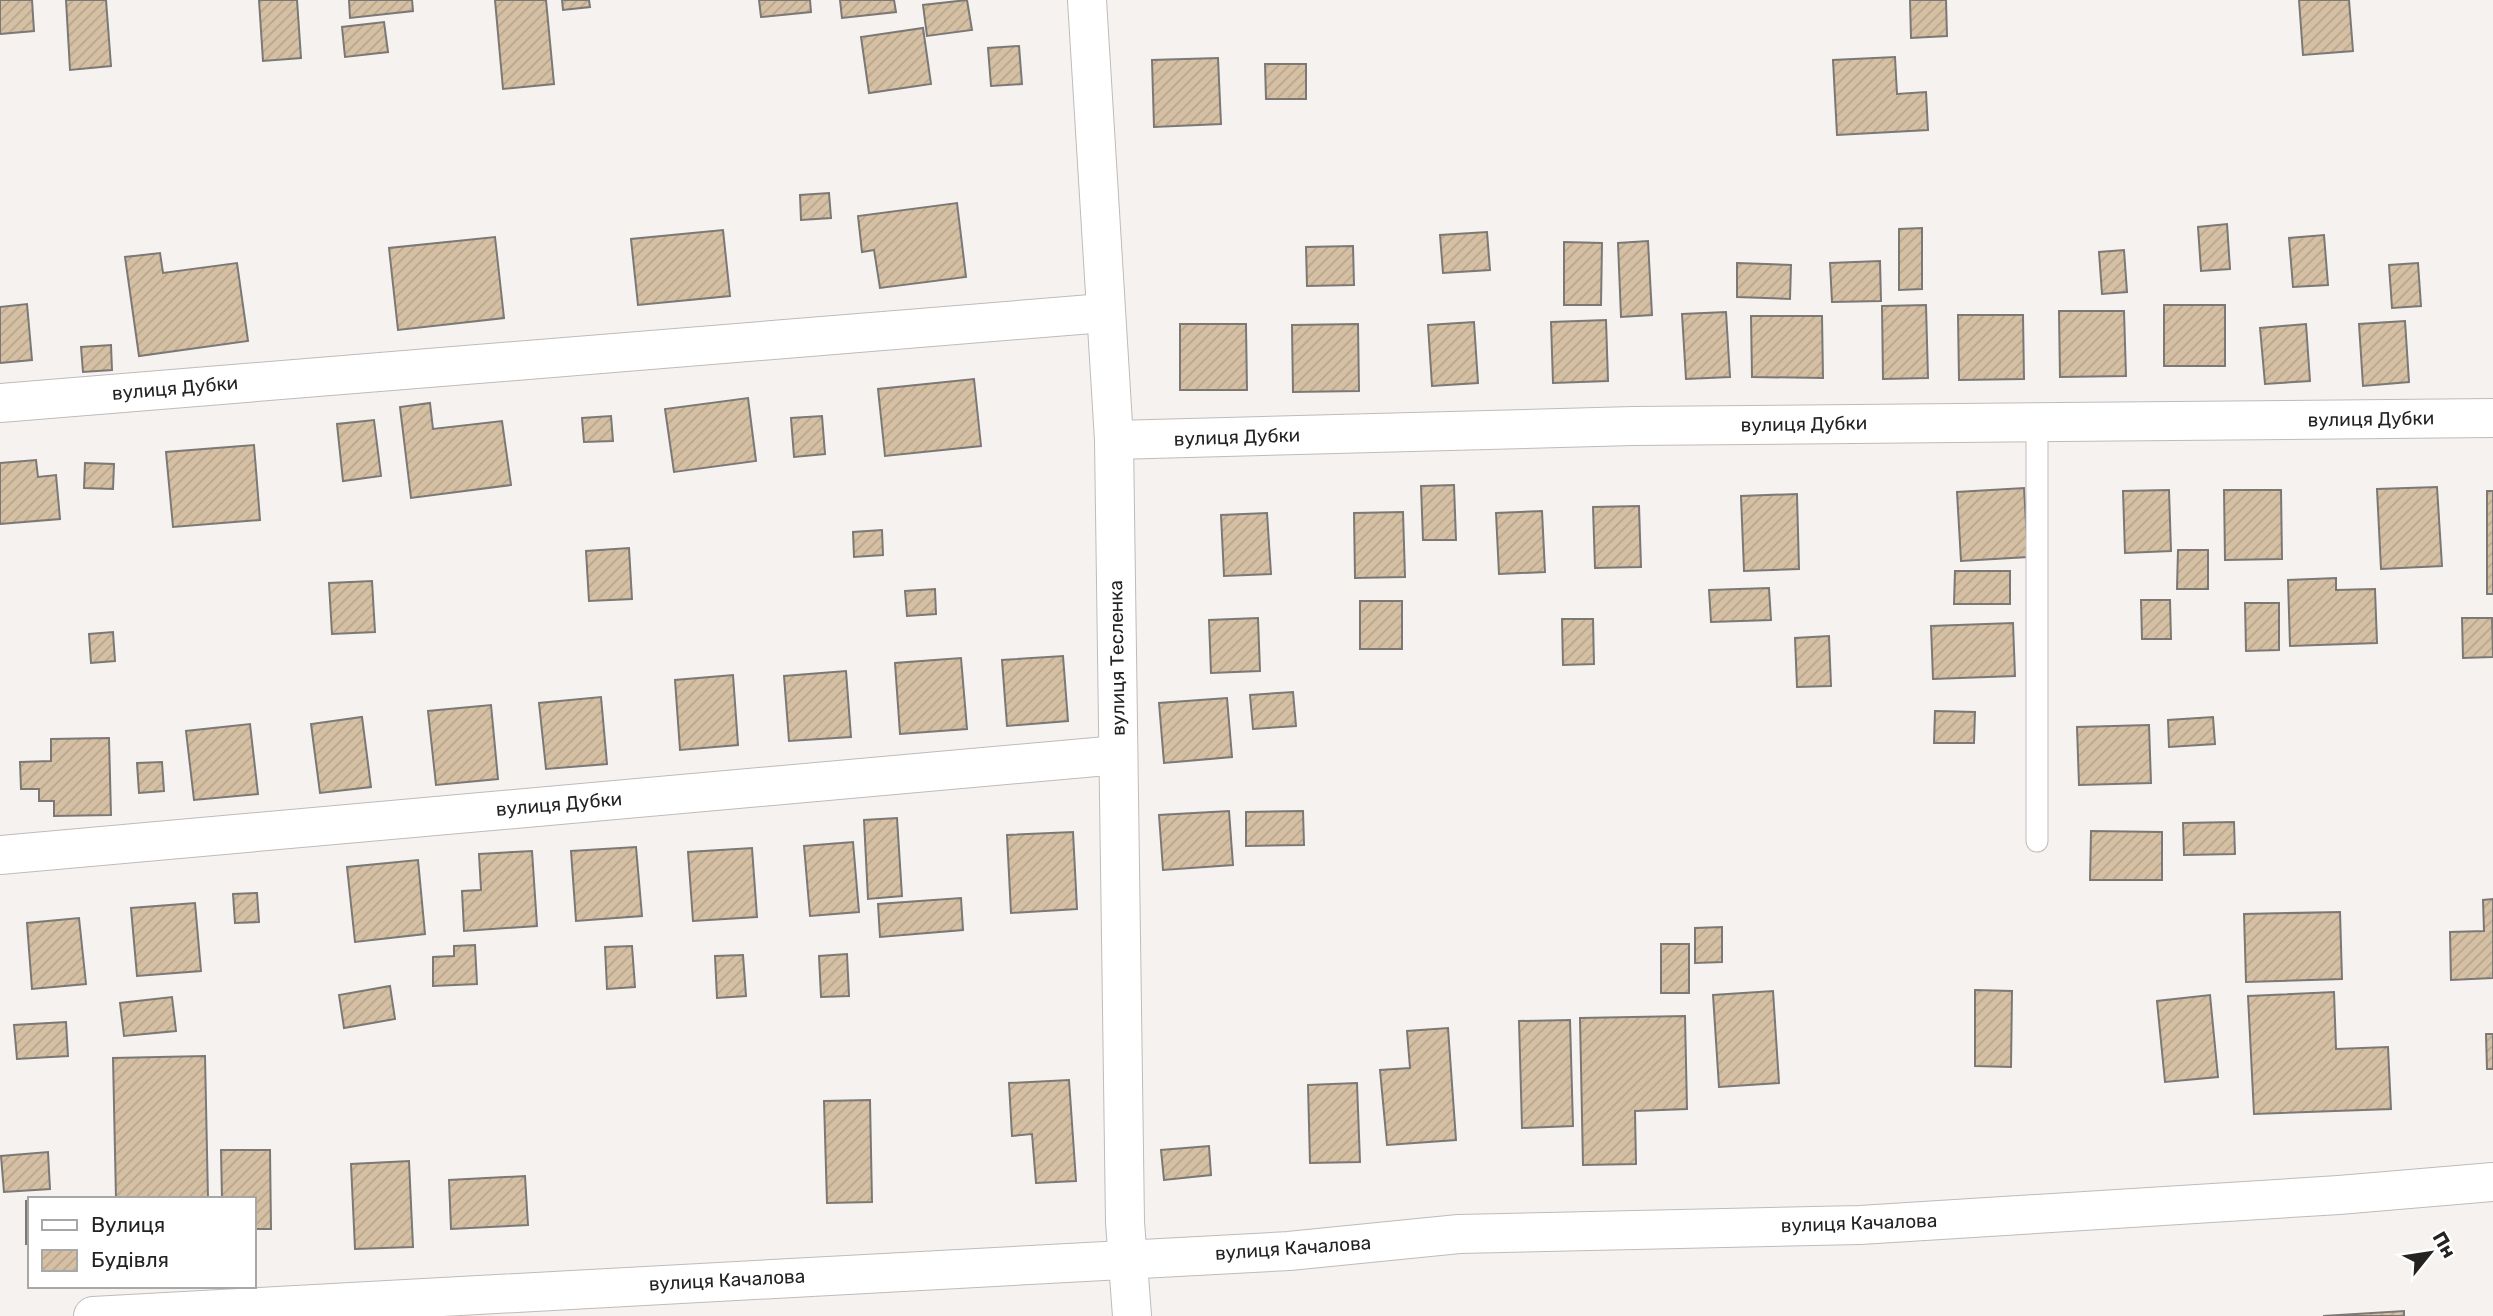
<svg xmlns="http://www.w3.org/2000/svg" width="2493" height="1316" font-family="Rubik,sans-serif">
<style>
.building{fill:url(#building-hatch);stroke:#7b7875;stroke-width:2}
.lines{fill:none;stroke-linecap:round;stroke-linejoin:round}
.service-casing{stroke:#bfbbb9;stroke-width:23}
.minor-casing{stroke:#bfbbb9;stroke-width:40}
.service{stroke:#fff;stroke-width:21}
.minor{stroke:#fff;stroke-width:38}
.labels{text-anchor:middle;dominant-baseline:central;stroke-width:5;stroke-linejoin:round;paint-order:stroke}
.street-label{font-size:19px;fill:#242322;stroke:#fff}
</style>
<defs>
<pattern id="building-hatch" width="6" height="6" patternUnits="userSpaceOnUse" patternTransform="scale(1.75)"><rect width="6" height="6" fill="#d5c0a4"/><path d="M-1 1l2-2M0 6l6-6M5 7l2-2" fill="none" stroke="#b7a58d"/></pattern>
</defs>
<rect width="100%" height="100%" fill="#f6f2f0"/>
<g class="building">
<path d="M 0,0 L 32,0 L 34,31 L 0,34 Z"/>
<path d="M 66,0 L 106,0 L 111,66 L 70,70 Z"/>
<path d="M 259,0 L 297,0 L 301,58 L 263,61 Z"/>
<path d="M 349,0 L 412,0 L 413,11 L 350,18 Z"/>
<path d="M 495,0 L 546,0 L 554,84 L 503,89 Z"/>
<path d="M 562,0 L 589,0 L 590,7 L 563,10 Z"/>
<path d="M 759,0 L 810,0 L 811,12 L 761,17 Z"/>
<path d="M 840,0 L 894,0 L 896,12 L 842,18 Z"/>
<path d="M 967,0 L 972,30 L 927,36 L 923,5 Z"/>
<path d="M 1910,0 L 1946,0 L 1947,36 L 1911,38 Z"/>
<path d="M 2299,0 L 2349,0 L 2353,51 L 2303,55 Z"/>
<path d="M 384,22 L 388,52 L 345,57 L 342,27 Z"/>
<path d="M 923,28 L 931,84 L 869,93 L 861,37 Z"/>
<path d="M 1019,46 L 1022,84 L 991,86 L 988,48 Z"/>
<path d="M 1895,57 L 1897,94 L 1926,92 L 1928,130 L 1837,135 L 1833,60 Z"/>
<path d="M 1218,58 L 1221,124 L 1154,127 L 1152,60 Z"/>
<path d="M 1265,64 L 1306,64 L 1306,99 L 1266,99 Z"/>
<path d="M 829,193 L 831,218 L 801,220 L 800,195 Z"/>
<path d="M 957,203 L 966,277 L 880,288 L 874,250 L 862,252 L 858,216 Z"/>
<path d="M 2227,224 L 2230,269 L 2201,271 L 2198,227 Z"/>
<path d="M 1922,228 L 1922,289 L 1899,290 L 1899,229 Z"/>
<path d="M 723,230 L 730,296 L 638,305 L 631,239 Z"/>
<path d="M 1487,232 L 1490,270 L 1443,273 L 1440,235 Z"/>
<path d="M 2324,235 L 2328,285 L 2293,287 L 2289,238 Z"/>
<path d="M 495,237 L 504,318 L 398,330 L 389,248 Z"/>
<path d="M 1648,241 L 1652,315 L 1621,317 L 1618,243 Z"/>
<path d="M 1564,242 L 1602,243 L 1601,305 L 1564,305 Z"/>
<path d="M 1353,246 L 1354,285 L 1307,286 L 1306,247 Z"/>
<path d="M 2124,250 L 2127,292 L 2102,294 L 2099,252 Z"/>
<path d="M 160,253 L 163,273 L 237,263 L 248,341 L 139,356 L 125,257 Z"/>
<path d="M 1880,261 L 1881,301 L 1832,302 L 1830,263 Z"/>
<path d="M 1737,263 L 1791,265 L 1790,299 L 1737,297 Z"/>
<path d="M 2418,263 L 2421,306 L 2392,308 L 2389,265 Z"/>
<path d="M 27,304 L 32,360 L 0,363 L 0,307 Z"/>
<path d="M 1926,305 L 1928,378 L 1883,379 L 1882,306 Z"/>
<rect x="2164" y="305" width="61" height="61"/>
<path d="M 2059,311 L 2124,311 L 2126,376 L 2060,377 Z"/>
<path d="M 1726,312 L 1730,377 L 1686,379 L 1682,314 Z"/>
<path d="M 1958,315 L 2023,315 L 2024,379 L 1959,380 Z"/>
<path d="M 1751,316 L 1822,316 L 1823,378 L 1752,377 Z"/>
<path d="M 1606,320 L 1608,381 L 1553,383 L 1551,322 Z"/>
<path d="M 2405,321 L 2409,382 L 2363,386 L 2359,324 Z"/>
<path d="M 1474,322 L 1478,383 L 1432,386 L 1428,325 Z"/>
<path d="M 1180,324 L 1246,324 L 1247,390 L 1180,390 Z"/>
<path d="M 1358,324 L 1359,391 L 1293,392 L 1292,325 Z"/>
<path d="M 2306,324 L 2310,381 L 2265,384 L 2260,328 Z"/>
<path d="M 111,345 L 112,370 L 83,372 L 81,347 Z"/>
<path d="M 974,379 L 981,446 L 885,456 L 878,389 Z"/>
<path d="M 748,398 L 756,461 L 674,472 L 665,409 Z"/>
<path d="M 430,403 L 433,429 L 502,421 L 511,485 L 411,498 L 400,407 Z"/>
<path d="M 611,416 L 613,441 L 584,442 L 582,418 Z"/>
<path d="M 822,416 L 825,454 L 794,457 L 791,418 Z"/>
<path d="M 374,420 L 381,476 L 343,481 L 337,424 Z"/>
<path d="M 254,445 L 260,520 L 173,527 L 166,452 Z"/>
<path d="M 36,460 L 38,477 L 56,475 L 60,519 L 0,524 L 0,463 Z"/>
<path d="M 85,463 L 114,464 L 113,489 L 84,488 Z"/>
<path d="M 1454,485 L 1456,540 L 1423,540 L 1421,486 Z"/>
<path d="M 2437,487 L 2442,566 L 2381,569 L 2377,489 Z"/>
<path d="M 2024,488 L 2028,557 L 1961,561 L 1957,492 Z"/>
<path d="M 2169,490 L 2171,551 L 2125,553 L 2123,491 Z"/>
<path d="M 2224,490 L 2281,490 L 2282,559 L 2225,560 Z"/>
<rect x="2487" y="491" width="6" height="103"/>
<path d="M 1797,494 L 1799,569 L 1744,571 L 1741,496 Z"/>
<path d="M 1639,506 L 1641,567 L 1595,568 L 1593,507 Z"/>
<path d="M 1542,511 L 1545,572 L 1499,574 L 1496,513 Z"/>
<path d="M 1403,512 L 1405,577 L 1355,578 L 1354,513 Z"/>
<path d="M 1267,513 L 1271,574 L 1224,576 L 1221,515 Z"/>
<path d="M 882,530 L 883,555 L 854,557 L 853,532 Z"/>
<path d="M 629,548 L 632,599 L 589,601 L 586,551 Z"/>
<path d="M 2178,550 L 2208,550 L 2208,589 L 2177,589 Z"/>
<path d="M 1955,571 L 2010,571 L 2010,604 L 1954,604 Z"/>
<path d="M 2336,578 L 2336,590 L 2375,589 L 2377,643 L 2290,646 L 2288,580 Z"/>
<path d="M 372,581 L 375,632 L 332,634 L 329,583 Z"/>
<path d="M 1769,588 L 1771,620 L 1711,622 L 1709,590 Z"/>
<path d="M 935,589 L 936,614 L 907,616 L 905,591 Z"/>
<path d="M 2141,600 L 2170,600 L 2171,639 L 2142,639 Z"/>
<rect x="1360" y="601" width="42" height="48"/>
<path d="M 2245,603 L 2279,603 L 2279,650 L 2246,651 Z"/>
<path d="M 1258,618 L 1260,671 L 1211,673 L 1209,620 Z"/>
<path d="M 2462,618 L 2492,618 L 2493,657 L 2463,658 Z"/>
<path d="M 1562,619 L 1593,619 L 1594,664 L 1563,665 Z"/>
<path d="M 2013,623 L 2015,676 L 1933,679 L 1931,626 Z"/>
<path d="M 113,632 L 115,661 L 91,663 L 89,634 Z"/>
<path d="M 1829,636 L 1831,686 L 1797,687 L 1795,638 Z"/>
<path d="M 1063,656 L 1068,721 L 1007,726 L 1002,660 Z"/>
<path d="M 961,658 L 967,729 L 900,734 L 895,663 Z"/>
<path d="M 846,671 L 851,737 L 789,741 L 784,676 Z"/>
<path d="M 733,675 L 738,745 L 680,750 L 675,680 Z"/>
<path d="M 1293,692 L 1296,726 L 1253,729 L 1250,695 Z"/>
<path d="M 601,697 L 607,764 L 546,769 L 539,703 Z"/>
<path d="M 1227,698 L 1232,757 L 1164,763 L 1159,703 Z"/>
<path d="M 491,705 L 498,779 L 436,785 L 428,711 Z"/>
<path d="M 1935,711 L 1975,712 L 1974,743 L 1934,743 Z"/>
<path d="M 362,717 L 371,787 L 320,793 L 311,724 Z"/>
<path d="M 2213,717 L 2215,744 L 2169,747 L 2168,720 Z"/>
<path d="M 250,724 L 258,794 L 194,800 L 186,731 Z"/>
<path d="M 2149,725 L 2151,783 L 2079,785 L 2077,727 Z"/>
<path d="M 109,738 L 111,815 L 54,816 L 54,801 L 39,801 L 39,789 L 21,789 L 20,762 L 51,761 L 51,739 Z"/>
<path d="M 162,762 L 164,791 L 139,793 L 137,763 Z"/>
<path d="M 1229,811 L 1233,865 L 1163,870 L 1159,815 Z"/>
<path d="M 1303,811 L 1304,845 L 1246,846 L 1246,812 Z"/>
<path d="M 897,818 L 902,896 L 868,899 L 864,820 Z"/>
<path d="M 2234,822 L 2235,854 L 2184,855 L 2183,823 Z"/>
<path d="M 2091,831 L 2162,832 L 2162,880 L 2090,880 Z"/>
<path d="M 1073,832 L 1077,909 L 1011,913 L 1007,835 Z"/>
<path d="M 853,842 L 859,912 L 810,916 L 804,846 Z"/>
<path d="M 636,847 L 642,916 L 576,921 L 571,851 Z"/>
<path d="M 752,848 L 757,917 L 693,921 L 688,852 Z"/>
<path d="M 532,851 L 537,926 L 464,931 L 462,891 L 481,890 L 479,854 Z"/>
<path d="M 418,860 L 425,934 L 355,942 L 347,867 Z"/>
<path d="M 257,893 L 259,922 L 235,923 L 233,894 Z"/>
<path d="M 961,898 L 963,930 L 880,937 L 878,904 Z"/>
<path d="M 2493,899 L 2493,978 L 2451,980 L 2450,932 L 2484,931 L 2483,900 Z"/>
<path d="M 195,903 L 201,971 L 137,976 L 131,908 Z"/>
<path d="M 2340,912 L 2342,979 L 2246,982 L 2244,914 Z"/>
<path d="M 79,918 L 86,984 L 32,989 L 27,923 Z"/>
<path d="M 1722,927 L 1722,962 L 1695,963 L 1695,928 Z"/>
<rect x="1661" y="944" width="28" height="49"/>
<path d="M 475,945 L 477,984 L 433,986 L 433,957 L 454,956 L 454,946 Z"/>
<path d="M 632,946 L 635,987 L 607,989 L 605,947 Z"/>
<path d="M 847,954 L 849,996 L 821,997 L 819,956 Z"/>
<path d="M 743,955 L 746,996 L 717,998 L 715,956 Z"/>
<path d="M 390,986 L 395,1019 L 344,1028 L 339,995 Z"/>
<path d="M 1975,990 L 2012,991 L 2011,1067 L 1975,1066 Z"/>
<path d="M 1773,991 L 1779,1083 L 1719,1087 L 1713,995 Z"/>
<path d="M 2334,992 L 2336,1049 L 2388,1047 L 2391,1109 L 2254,1114 L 2248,996 Z"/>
<path d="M 2210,995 L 2218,1077 L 2165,1082 L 2157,1001 Z"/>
<path d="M 172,997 L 176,1031 L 124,1036 L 120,1003 Z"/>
<path d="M 1685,1016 L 1687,1109 L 1635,1111 L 1636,1164 L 1583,1165 L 1580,1018 Z"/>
<path d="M 1570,1020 L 1573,1126 L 1522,1128 L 1519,1021 Z"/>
<path d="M 66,1022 L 68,1056 L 17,1059 L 14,1025 Z"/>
<path d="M 1448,1028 L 1456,1140 L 1387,1145 L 1380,1070 L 1410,1068 L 1407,1031 Z"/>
<path d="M 2486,1034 L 2493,1034 L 2493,1069 L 2487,1069 Z"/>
<path d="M 205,1056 L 208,1199 L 116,1199 L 113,1058 Z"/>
<path d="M 1069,1080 L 1076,1181 L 1036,1183 L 1032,1134 L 1012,1136 L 1009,1083 Z"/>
<path d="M 1357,1083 L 1360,1162 L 1310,1163 L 1308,1085 Z"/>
<path d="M 870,1100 L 872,1202 L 827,1203 L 824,1101 Z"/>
<path d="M 1209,1146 L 1211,1175 L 1164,1180 L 1161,1150 Z"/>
<path d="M 221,1150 L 270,1150 L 271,1229 L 254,1229 L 254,1199 L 222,1199 Z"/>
<path d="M 48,1152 L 50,1189 L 4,1192 L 1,1156 Z"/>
<path d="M 409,1161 L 413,1247 L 355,1249 L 351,1164 Z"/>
<path d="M 525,1176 L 528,1225 L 451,1229 L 449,1180 Z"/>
<rect x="26" y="1201" width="4" height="43"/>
<path d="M 2404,1311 L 2404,1316 L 2323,1316 Z"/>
</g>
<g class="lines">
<g class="service-casing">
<path id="service" d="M 2037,841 L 2037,422"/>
</g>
<g class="minor-casing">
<g id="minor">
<path d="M 1087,0 L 1114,440 L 1125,1222 L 1132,1316"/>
<path d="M 0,403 L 1104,313"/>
<path d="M 1114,440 L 1633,426 L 2493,418"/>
<path d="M 0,855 L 1118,755"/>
<path d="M 93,1316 L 1289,1251 L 1459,1234 L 1860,1225 L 2339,1195 L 2493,1182"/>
</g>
</g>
<use href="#service" class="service"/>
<use href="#minor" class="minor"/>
</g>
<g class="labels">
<g class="street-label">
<text transform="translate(175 388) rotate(-5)">вулиця Дубки</text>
<text transform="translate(2371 419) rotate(-1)">вулиця Дубки</text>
<text transform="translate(1804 424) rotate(-1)">вулиця Дубки</text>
<text transform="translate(1237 437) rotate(-2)">вулиця Дубки</text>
<text transform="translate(1117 658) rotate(-91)">вулиця Тесленка</text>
<text transform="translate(559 804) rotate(-5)">вулиця Дубки</text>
<text transform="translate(1859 1223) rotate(-2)">вулиця Качалова</text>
<text transform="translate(1293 1248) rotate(-4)">вулиця Качалова</text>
<text transform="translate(727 1280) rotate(-3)">вулиця Качалова</text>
</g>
</g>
<rect x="28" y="1197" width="228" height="91" fill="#ffffff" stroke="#a7a7a7" stroke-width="2"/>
<rect x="42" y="1220" width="35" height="10" fill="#ffffff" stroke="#a7a7a7" stroke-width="2"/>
<text x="91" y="1232" font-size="21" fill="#242322">Вулиця</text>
<rect x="42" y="1250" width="35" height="21" fill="url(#building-hatch)" stroke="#a7a7a7" stroke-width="2"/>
<text x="91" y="1267" font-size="21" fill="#242322">Будівля</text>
<g transform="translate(2430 1253) rotate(60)" stroke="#ffffff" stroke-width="5" paint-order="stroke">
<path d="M0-5L12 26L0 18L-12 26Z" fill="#242322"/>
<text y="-10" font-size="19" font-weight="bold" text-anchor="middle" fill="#242322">Пн</text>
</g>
</svg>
